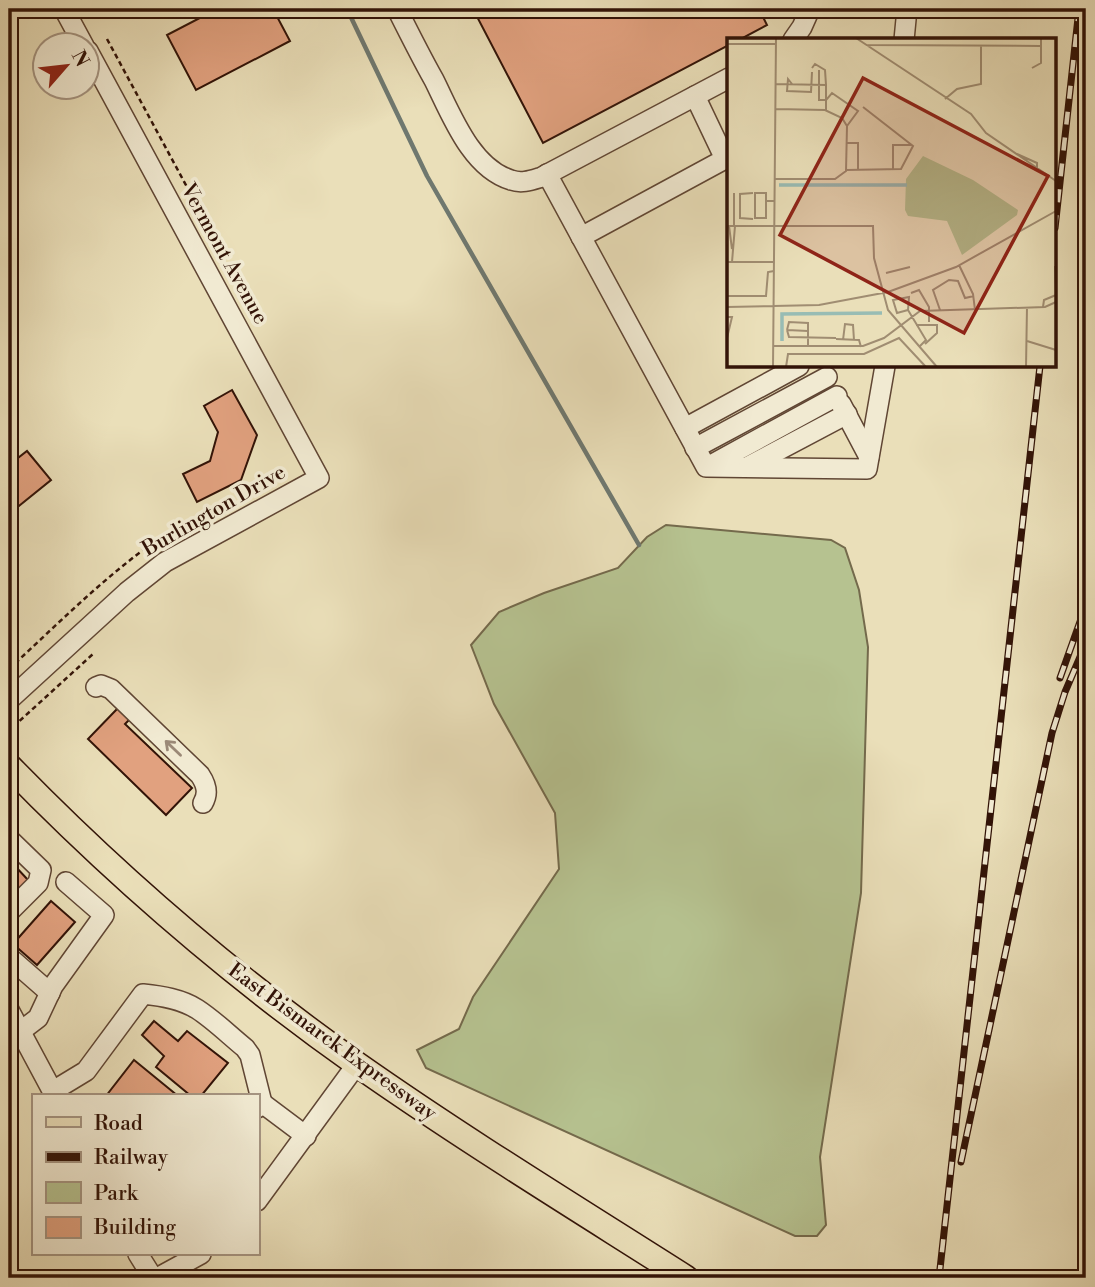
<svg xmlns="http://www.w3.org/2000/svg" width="1095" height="1287" font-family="'Libre Bodoni',serif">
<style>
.green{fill:#b6c290;stroke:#746a4c;stroke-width:2}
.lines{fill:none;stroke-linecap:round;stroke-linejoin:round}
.stream{stroke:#6f786f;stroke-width:4.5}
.building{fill:#e1a17f;stroke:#321307;stroke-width:2}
.minor-casing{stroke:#604634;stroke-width:22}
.major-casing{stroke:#321307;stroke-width:27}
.path{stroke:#321307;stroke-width:2.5;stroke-dasharray:5 3.5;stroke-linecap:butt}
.minor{stroke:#f1ead2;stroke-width:19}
.major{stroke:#eadfb9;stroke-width:24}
.rail-casing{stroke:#321307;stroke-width:7}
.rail{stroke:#f1ead2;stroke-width:4.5;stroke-dasharray:13;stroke-linecap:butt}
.oneway{stroke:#9b8977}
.labels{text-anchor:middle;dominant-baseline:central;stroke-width:7;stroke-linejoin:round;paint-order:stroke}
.street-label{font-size:21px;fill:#321307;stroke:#f1ead2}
.inset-river{fill:none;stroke:#98bcb4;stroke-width:3.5}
.inset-road{fill:none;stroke:#a08d72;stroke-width:2}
.view{fill:#8f2418;fill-opacity:0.15;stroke:#8f2418;stroke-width:3.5}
.inset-edge{fill:none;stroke:#321307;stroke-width:3.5}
</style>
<rect width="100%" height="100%" fill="#eadfb9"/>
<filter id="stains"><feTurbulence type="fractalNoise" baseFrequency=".00286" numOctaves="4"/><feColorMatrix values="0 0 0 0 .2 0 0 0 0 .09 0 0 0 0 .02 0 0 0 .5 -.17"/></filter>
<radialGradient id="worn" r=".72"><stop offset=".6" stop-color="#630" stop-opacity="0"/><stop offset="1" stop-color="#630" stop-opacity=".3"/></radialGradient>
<path class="green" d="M 666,525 L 831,540 L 845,548 L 859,590 L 868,647 L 861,893 L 820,1157 L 826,1225 L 817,1236 L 795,1236 L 426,1068 L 417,1050 L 459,1029 L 473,997 L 559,869 L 555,813 L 494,704 L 471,645 L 499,612 L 544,593 L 618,568 L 647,537 Z"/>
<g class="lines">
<path class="stream" d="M 347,9 L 427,176 L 639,545"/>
</g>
<g class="building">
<path d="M 217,9 L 273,9 L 290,41 L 196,90 L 167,35 Z"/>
<path d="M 473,9 L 759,9 L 767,25 L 739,40 L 729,40 L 729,45 L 543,143 Z"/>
<path d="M 232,390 L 257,435 L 241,480 L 197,502 L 183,474 L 210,461 L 218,432 L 204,406 Z"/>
<path d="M 27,451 L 51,480 L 9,514 L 9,465 Z"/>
<path d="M 118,708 L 130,719 L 125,724 L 192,788 L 166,815 L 88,739 Z"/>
<path d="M 11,858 L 16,864 L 14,865 L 29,881 L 12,897 L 9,894 L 9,860 Z"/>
<path d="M 51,901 L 75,922 L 37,965 L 13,944 Z"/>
<path d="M 154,1021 L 178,1041 L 187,1031 L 228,1063 L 201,1096 L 191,1096 L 156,1067 L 164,1056 L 142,1035 Z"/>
<path d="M 134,1060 L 178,1096 L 106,1096 Z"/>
</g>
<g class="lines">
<g class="minor-casing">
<g id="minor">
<path d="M 64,9 L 84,46"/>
<path d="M 397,9 C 409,33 421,57 434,80 C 451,114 471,168 511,180 C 522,184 532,180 542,177 L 729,78"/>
<path d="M 793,40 L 802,27 L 810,9"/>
<path d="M 904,40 L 907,9"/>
<path d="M 547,174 L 706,467 L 867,469 L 885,366"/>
<path d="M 581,237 L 725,159 L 695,96"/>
<path d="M 841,404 L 869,457"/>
<path d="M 685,428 L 799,366"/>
<path d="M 695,448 L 827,377"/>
<path d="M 709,466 L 837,396"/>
<path d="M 749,466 L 847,414"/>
<path d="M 96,687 L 101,685 L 111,689 L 200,775 C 206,784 209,793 203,803"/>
<path d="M 9,700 L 127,592 L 165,562 L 319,478 L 88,51"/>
<path d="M 9,839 L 41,870 L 38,883 L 9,912"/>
<path d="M 10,958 L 50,993"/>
<path d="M 9,1010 L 55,1096"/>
<path d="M 9,1038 L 21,1031 L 38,1018 L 53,986 L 104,915 L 66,882"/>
<path d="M 53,1091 L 86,1071 L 143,994 C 162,996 181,999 197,1009 C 214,1020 229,1035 245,1048 L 250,1055 L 262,1103 L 257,1108"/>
<path d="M 262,1103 L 306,1136"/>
<path d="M 257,1201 L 357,1064"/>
<path d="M 138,1254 L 153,1278"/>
<path d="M 157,1278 L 201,1254"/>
</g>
</g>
<g class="major-casing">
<path id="major" d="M 9,766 C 116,876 232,976 358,1065 C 465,1140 576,1208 686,1278"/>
</g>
<g class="path">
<path d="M 107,39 L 194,200"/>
<path d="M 9,669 C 61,621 111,570 170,531"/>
<path d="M 9,720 L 14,726"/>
<path d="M 9,742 L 15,733 L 14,726 L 93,654"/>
</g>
<use href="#minor" class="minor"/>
<use href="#major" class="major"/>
<g class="rail-casing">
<g id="rail">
<path d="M 1055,228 L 1079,9"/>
<path d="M 1060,678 L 1086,605"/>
<path d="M 961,1162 L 1052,733 L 1065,692 L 1086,643"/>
<path d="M 939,1278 L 1040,366"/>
</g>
</g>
<use href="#rail" class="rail"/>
</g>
<defs><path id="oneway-shaft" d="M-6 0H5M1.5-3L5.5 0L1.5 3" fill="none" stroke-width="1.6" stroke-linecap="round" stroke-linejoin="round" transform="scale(1.75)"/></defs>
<use class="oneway" href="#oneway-shaft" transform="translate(173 748) rotate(-136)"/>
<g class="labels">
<g class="street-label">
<text transform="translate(224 254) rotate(61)">Vermont Avenue</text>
<text transform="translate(214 511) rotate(-30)">Burlington Drive</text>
<text transform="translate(332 1042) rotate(36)">East Bismarck Expressway</text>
</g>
</g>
<g transform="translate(727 38)">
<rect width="329" height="329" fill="#eadfb9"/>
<path d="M 196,118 L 246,142 L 291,172 L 290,177 L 235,217 L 220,183 L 181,178 L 178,172 L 179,141 Z" fill="#b6c290"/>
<path class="inset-river" d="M 52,147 L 180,147M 55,303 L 55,276 L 155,275"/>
<path class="inset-road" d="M 129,0 L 244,76 L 259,95 L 329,143M 0,6 L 49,6M 139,7 L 313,8M 305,30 L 314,25 L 314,0M 92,32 L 92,62 L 99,62 L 99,47M 49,46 L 99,47 L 98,32 L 88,26 L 85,30M 65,46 L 61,41 L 60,53 L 84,54 L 85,34M 218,61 L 230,51 L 254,46 L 254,7M 99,73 L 99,62 L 105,55 L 131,73 L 120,88M 120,105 L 131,105 L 131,132M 290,116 L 310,125 L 310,132M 166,131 L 166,107 L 184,107M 119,132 L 174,131 L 186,108 L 136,69M 48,141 L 108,141 L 119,133 L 120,88 L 115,80 L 98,72 L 49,71M 26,155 L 13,156 L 13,180 L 26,181M 39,163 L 39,155 L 28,155 L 28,180 L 39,180 L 39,163 L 48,163M 0,188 L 146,188 L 147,220 L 161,272 L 210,329M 2,188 L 5,211M 7,188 L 7,155M 0,224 L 47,224M 5,224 L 8,188M 232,227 L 246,256 L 248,272M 159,235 L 183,229M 184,255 L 192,252 L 202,269 L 202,284M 0,258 L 39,258 L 41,234 L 47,233M 0,269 L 92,267 L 161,254 L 229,229 L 329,173M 316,269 L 317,262 L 329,257 L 328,228M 181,272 L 170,275 L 166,262 L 182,259 L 181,272 L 199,302 L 192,309M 213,272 L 206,252 L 222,242 L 231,243 L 238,260 L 247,258M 0,279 L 5,279 L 0,300M 189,287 L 210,287 L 210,295 L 198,306M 60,292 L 62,284 L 81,285 L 81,309M 60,292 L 62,299 L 109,300M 60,292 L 81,293M 109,301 L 132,302 L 134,309M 116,302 L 118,286 L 126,287 L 127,302M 300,303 L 329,312M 47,308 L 136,308 L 157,300 L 193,273 L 318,269 L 329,264M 46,329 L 49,0M 59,329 L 61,316 L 137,316 L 172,300 L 199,329M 299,329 L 300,269"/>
<path class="view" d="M 136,40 L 321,138 L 237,295 L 53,197 Z"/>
<rect width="329" height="329" class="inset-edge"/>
</g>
<rect width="1095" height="1287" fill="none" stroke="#eadfb9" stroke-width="35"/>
<rect x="10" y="10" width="1074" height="1266" fill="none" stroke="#321307" stroke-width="3.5"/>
<rect x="18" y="18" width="1060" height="1252" fill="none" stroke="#321307" stroke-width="2"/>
<rect x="32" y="1094" width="228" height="161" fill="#f1ead2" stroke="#a59481" stroke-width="2"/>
<rect x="46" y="1117" width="35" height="10" fill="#eadfb9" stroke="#a59481" stroke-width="2"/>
<text x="94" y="1130" font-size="21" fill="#321307">Road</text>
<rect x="46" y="1152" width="35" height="10" fill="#321307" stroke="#a59481" stroke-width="2"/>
<text x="94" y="1164" font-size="21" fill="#321307">Railway</text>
<rect x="46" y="1182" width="35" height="21" fill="#b6c290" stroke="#a59481" stroke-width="2"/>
<text x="94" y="1200" font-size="21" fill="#321307">Park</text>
<rect x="46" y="1217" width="35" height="21" fill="#e1a17f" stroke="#a59481" stroke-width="2"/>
<text x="94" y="1234" font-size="21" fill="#321307">Building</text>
<g transform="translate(66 66) rotate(62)"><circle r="33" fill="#f1ead2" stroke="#a59481" stroke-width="2"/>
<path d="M0-5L12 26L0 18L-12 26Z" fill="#8f2418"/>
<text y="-10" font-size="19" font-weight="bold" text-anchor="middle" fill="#321307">N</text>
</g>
<rect width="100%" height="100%" filter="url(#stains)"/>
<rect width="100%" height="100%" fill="url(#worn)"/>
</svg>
